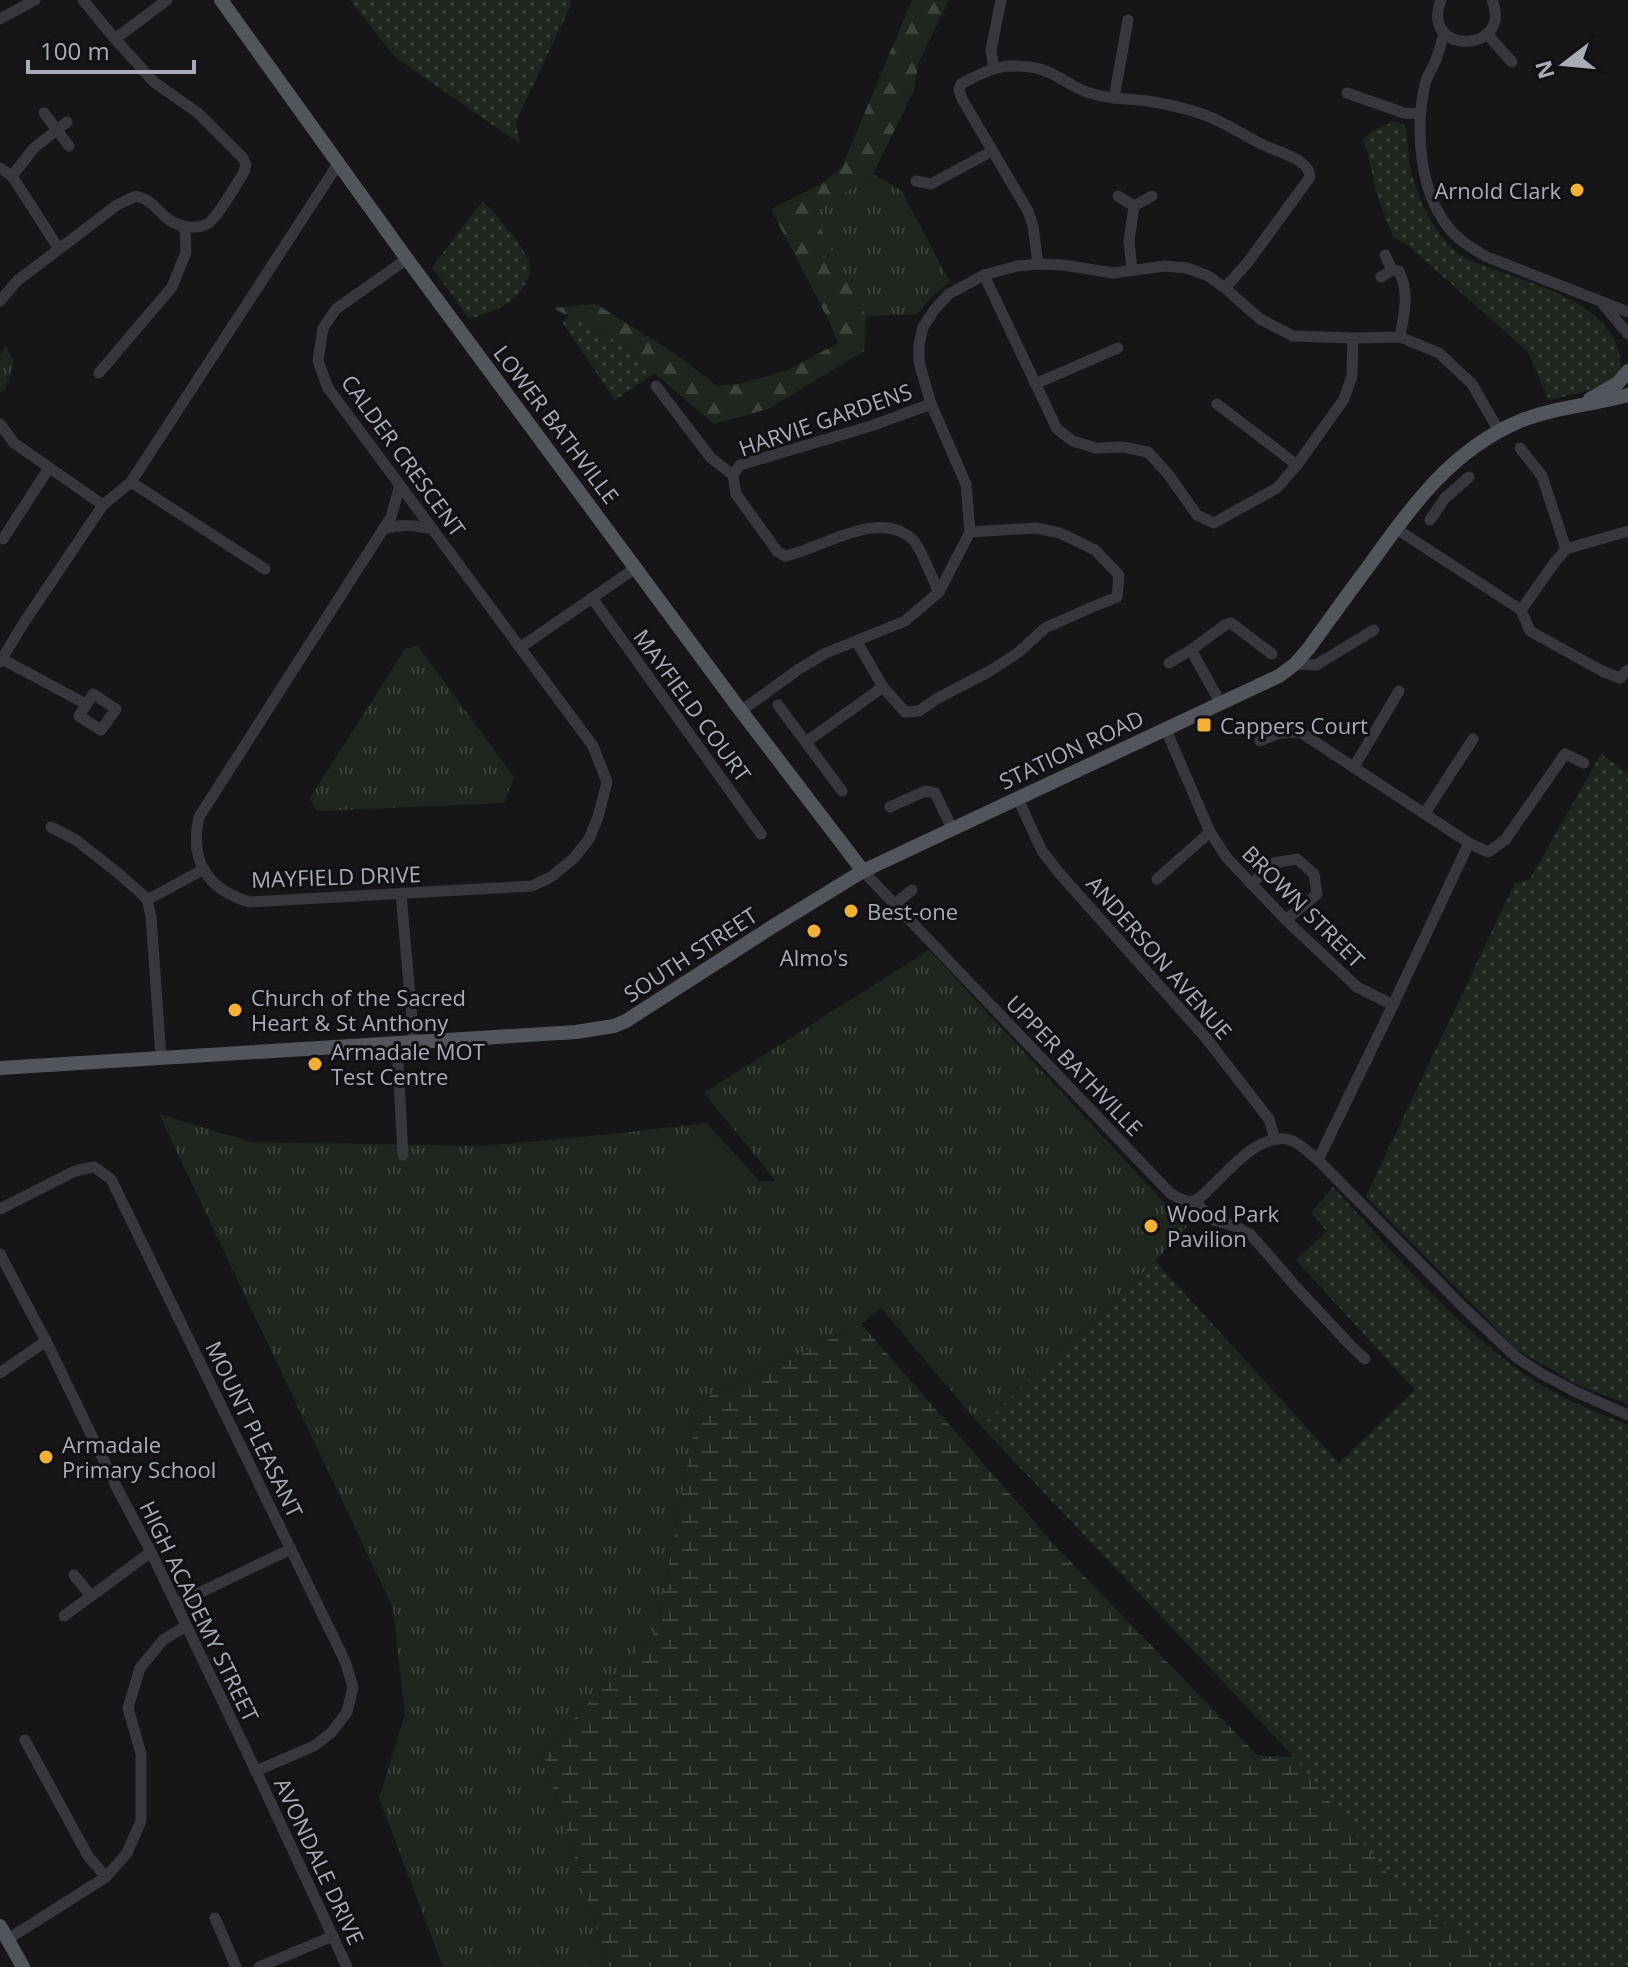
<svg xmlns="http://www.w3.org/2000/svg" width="1628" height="1967" font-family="'Open Sans',sans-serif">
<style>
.grass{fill:url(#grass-dots)}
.forest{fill:url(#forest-firs)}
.wetland{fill:url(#wetland-marsh)}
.park{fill:url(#park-tufts)}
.pitch{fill:#1e261f}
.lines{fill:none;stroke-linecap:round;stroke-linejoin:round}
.minor{stroke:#37383d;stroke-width:11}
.major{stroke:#53555c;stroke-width:14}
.poi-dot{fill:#f2b134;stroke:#111113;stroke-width:3}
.labels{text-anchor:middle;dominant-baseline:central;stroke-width:6;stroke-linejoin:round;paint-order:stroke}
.poi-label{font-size:22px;fill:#a8adb8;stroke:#111113;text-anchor:start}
.street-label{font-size:22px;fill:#a8adb8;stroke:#111113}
</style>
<defs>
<pattern id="grass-dots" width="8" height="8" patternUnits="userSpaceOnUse" patternTransform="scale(2)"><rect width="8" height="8" fill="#1e261f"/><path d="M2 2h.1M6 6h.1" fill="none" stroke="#3c433d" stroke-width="1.8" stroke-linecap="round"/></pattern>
<pattern id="forest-firs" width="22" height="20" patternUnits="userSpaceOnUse" patternTransform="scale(2)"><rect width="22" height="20" fill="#1e261f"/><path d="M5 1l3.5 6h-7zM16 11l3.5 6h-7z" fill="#3c433d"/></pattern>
<pattern id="wetland-marsh" width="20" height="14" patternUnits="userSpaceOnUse" patternTransform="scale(2)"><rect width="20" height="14" fill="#1e261f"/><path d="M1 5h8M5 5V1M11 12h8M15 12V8" fill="none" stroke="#3c433d"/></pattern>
<pattern id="park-tufts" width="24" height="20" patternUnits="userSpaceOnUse" patternTransform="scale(2)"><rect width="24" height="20" fill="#1e261f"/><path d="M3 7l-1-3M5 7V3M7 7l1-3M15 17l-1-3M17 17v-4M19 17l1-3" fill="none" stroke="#3c433d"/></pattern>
</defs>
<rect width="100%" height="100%" fill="#161618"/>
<g class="grass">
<path d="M 350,0 L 570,0 L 570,7 L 516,121 L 520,144 L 395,57 Z"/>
<path d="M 1394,121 L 1405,125 C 1409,137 1407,149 1409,161 C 1415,193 1429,224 1452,248 C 1463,260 1480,264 1495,270 C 1540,286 1628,310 1620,373 L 1598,388 L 1549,400 L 1528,352 L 1410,247 L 1393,237 L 1376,192 L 1367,150 L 1362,141 L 1371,132 Z"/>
<path d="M 483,201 C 495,215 533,253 530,272 C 529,277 525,285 522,289 C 508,307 490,313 469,319 L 432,267 Z"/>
<path d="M 569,316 L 618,342 L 655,373 L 615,400 L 562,322 Z"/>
<path d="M 1601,754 L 1628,774 L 1628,1404 L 1580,1386 L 1516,1349 L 1366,1196 L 1515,883 L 1530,879 Z"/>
<path d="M 1333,1187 C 1395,1254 1457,1329 1533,1380 C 1562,1399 1596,1412 1628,1425 L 1628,1967 L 1143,1967 L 1258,1756 L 1294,1757 L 981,1426 L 1155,1261 L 1339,1463 L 1415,1390 L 1296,1260 L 1327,1231 L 1311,1213 Z"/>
</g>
<path class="forest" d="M 912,0 L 949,0 L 918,64 L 914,90 L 873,174 L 814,214 L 866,316 L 864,351 L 768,409 L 714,424 L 618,342 L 553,308 L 596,304 L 677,355 L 717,386 L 739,384 L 788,370 L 838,343 L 829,321 L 771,209 L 823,183 L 842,167 Z"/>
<path class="wetland" d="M 861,1324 L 1060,1551 L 1258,1756 L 1295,1758 L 1399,1888 L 1501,1967 L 608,1967 L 542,1752 L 657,1630 L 699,1401 Z"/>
<g class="park">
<path d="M 873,174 L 901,190 L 950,282 L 931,297 L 918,314 L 866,316 L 813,214 Z"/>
<path d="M 6,346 L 14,362 L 5,389 L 0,392 L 0,354 Z"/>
<path d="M 418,646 L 514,777 L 504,803 L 316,811 L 310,798 L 405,649 Z"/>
<path d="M 929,950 L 1187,1227 L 1155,1261 L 981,1426 L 881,1308 L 861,1324 L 699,1401 L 657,1630 L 542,1752 L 608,1967 L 443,1967 L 379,1798 L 405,1715 L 393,1608 L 159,1114 L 251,1142 L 484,1146 L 620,1133 L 707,1123 L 759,1181 L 776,1181 L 704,1093 Z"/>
</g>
<path class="pitch" d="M 707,1129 L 749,1174 L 703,1216 L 662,1170 Z"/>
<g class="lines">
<g class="minor">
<path d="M 1441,0 C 1419,56 1514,54 1492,0"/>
<path d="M 0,19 L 35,0"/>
<path d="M 1444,32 C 1442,42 1439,52 1435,62 C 1432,69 1427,76 1425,84 C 1415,128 1419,190 1448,227 C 1458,240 1473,249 1487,257 L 1628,312"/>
<path d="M 1487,34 L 1512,62"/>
<path d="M 115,39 L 167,0"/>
<path d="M 994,69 L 991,50 L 1001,0"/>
<path d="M 1347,93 L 1404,113 L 1420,114"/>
<path d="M 1114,98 L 1128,20"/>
<path d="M 44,113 L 69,146"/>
<path d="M 0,168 L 12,176 L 59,249"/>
<path d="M 12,176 L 34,148 L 67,122"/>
<path d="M 916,181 L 931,184 L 992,151"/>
<path d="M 1118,196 L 1134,206 L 1152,196"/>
<path d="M 1385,255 L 1392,270"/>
<path d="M 1038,264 L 1033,226 L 1028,211 L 962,99 L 959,90 L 961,84 C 977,76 995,65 1013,66 C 1022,66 1034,67 1043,70 C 1061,76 1075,90 1093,94 C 1111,99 1130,99 1148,101 C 1166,104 1185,108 1202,114 C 1226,122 1245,137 1268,147 C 1281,153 1310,160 1310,177 L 1248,262 L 1225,288"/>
<path d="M 1132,270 L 1129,241 L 1134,206"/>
<path d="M 984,275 L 1057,429 L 1073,441 L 1096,448 L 1123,447 L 1148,452 L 1168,474 L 1197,515 L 1214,523 L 1277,488 L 1297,465 L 1344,399 L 1352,376 L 1353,338"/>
<path d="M 1381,277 L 1392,270 L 1399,271 C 1410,295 1404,312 1400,337"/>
<path d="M 0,301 L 17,281 L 117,205 L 136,196 C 157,202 155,211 171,221 C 181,227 196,230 207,224 C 217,219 237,183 244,172 L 246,165 L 243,158 L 198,113 L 154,82 L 115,39 L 83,0"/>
<path d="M 1602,303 L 1628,334"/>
<path d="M 99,373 L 172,287 L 186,252 L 185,228"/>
<path d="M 1035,384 L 1118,348"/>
<path d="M 656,386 L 711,458 L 733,475"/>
<path d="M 931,404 L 871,426 L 740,465 L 733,475 L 736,494 L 777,551 L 785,556 C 822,549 880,506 914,541 C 920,547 934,582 939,592"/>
<path d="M 1217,404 L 1297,465"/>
<path d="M 0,424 L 14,443 L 103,505"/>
<path d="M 1520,448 L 1542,476 L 1566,549"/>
<path d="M 131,482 L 265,569"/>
<path d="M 400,485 L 391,517 L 199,817 C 189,861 207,889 249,902 L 532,886 L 551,877 L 574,858 L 589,839 L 598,817 L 607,782 L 593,746 L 328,388 L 318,361 L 323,328 L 336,309 L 407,259"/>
<path d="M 1430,520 L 1445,498 L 1469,477"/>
<path d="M 1395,528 L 1521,610 L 1530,631 L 1602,671 L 1620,678 L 1628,670"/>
<path d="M 383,529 C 401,524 414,525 433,529"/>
<path d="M 3,539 L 49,468"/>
<path d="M 592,598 L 761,834"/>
<path d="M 1521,610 L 1555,562 L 1566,549 L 1628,531"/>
<path d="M 857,642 L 883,687 L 905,712 L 919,711 L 938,698 L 990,671 L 1019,652 L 1045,628 L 1090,608 L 1117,597 L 1119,575 L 1095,550 L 1060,533 L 1036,528 L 970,532"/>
<path d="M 521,647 L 637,567"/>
<path d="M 2,659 L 86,704"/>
<path d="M 0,662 L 23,624 L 103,505 L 131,482 L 338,164"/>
<path d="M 1169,663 L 1191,650"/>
<path d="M 1295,664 L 1316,665 L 1374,630"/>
<path d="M 93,694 L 116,709 L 101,730 L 79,716 Z"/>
<path d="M 1221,704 L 1191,650 L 1225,625 L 1231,623 L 1272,654"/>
<path d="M 778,705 L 842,791"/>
<path d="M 741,711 L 799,669 L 826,653 L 905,621 L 939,592 L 970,532 L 966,484 L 931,404 L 919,362 L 919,345 L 923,327 L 935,309 L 949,294 L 984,275 L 1017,266 L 1038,264 L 1063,265 L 1113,273 L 1165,266 L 1187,268 L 1208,276 L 1225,288 L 1260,319 L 1293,336 L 1353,338 L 1400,337 L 1439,353 L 1472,384 L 1499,431"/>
<path d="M 1166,730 L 1210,832 L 1227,858 L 1286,920 L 1357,987 L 1393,1005"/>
<path d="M 1260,741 L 1280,733 L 1300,732 L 1469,843 L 1488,852 L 1505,840 L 1565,754 L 1584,763"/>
<path d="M 806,742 L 883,687"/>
<path d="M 1354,767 L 1399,691"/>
<path d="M 1018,799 L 1042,851 L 1060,874 L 1206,1038 L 1269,1119 L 1275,1139"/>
<path d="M 890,807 L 925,791 L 935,793 L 952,828"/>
<path d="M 1425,813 L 1473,739"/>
<path d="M 51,827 L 76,840 L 118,873 L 144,896 L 147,900 L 151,916 L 161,1057"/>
<path d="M 863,871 L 1170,1193 C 1177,1197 1185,1203 1193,1201 C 1200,1199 1204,1194 1209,1189 C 1228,1172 1262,1128 1293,1141 C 1302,1145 1310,1154 1318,1160 L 1463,1307 L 1516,1357 L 1542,1374 L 1576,1392 L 1628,1415"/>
<path d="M 1157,879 L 1210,832"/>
<path d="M 1251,884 L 1274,863 L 1297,859 L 1314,874 L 1317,894 L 1286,920"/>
<path d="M 401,894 L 414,1042"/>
<path d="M 147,900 L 204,869"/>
<path d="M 895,904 L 912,890"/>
<path d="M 397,1043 L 403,1155"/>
<path d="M 1318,1160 L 1393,1005 L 1469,843"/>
<path d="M 1194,1201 L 1214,1220 L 1237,1227 L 1251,1235 L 1297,1288 L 1352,1347 L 1365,1359"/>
<path d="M 0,1209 L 75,1171 L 94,1167 L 111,1179 L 345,1661 L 353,1687 L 347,1712 L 331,1733 L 314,1746 L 256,1771"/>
<path d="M 0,1254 L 46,1341 L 119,1492 L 151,1552 L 256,1771 L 347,1967"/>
<path d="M 0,1373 L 46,1341"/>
<path d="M 74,1575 L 91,1596"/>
<path d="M 176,1604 L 291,1549"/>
<path d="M 64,1616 L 151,1552"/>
<path d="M 25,1740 L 88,1856 L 106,1877"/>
<path d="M 215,1918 L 236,1967"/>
<path d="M 8,1939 L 106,1877 L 127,1853 L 141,1821 L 141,1754 L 128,1708 L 140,1668 L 163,1640 L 186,1626"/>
<path d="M 259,1967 L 333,1936"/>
</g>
<g class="major">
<path d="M 221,0 L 407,259 L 741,711 L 863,871"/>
<path d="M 1590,399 L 1618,383 L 1628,371"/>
<path d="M 0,1068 L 576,1032 L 614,1026 L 626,1021 L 775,925 L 863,871 L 1279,676 L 1295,664 L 1309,648 C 1330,619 1350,591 1371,563 C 1412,505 1453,449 1520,421 C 1555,407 1592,405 1628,395"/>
<path d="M 0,1926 L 23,1967"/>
</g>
</g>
<g class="poi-dot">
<circle cx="1577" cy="190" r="8"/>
<rect x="1196" y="717" width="16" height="16" rx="4"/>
<circle cx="851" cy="911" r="8"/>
<circle cx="814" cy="931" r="8"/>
<circle cx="235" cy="1010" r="8"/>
<circle cx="315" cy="1064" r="8"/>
<circle cx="1151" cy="1226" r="8"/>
<circle cx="46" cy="1457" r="8"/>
</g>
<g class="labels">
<g class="poi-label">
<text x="1561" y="190" text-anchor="end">Arnold Clark</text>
<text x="1220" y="725">Cappers Court</text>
<text x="867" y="911">Best-one</text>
<text x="814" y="957" text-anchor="middle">Almo's</text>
<text x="251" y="997">Church of the Sacred<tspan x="251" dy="25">Heart &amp; St Anthony</tspan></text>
<text x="331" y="1051">Armadale MOT<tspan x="331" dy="25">Test Centre</tspan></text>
<text x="1167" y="1213">Wood Park<tspan x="1167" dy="25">Pavilion</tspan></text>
<text x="62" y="1444">Armadale<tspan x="62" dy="25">Primary School</tspan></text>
</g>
<g class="street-label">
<text transform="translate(825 419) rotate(-19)">HARVIE GARDENS</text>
<text transform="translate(557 424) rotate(53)">LOWER BATHVILLE</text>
<text transform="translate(404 455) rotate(54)">CALDER CRESCENT</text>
<text transform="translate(693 705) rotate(54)">MAYFIELD COURT</text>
<text transform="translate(1071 749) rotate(-25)">STATION ROAD</text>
<text transform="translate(336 876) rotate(-2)">MAYFIELD DRIVE</text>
<text transform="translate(1304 906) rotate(45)">BROWN STREET</text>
<text transform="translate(690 954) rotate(-33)">SOUTH STREET</text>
<text transform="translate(1160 957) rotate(49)">ANDERSON AVENUE</text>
<text transform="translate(1075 1065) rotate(46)">UPPER BATHVILLE</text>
<text transform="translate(255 1429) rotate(64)">MOUNT PLEASANT</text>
<text transform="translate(200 1611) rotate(64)">HIGH ACADEMY STREET</text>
<text transform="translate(320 1861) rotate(65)">AVONDALE DRIVE</text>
</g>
</g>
<g transform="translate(1564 64) rotate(254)" stroke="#111113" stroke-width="6" paint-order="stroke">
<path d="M0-6L14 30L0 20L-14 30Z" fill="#a8adb8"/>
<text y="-12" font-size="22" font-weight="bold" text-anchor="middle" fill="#a8adb8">N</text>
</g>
<path d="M28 60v12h166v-12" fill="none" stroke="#a8adb8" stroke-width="4"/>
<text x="40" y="60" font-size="24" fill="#a8adb8" stroke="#111113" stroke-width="6" paint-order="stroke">100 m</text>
</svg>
